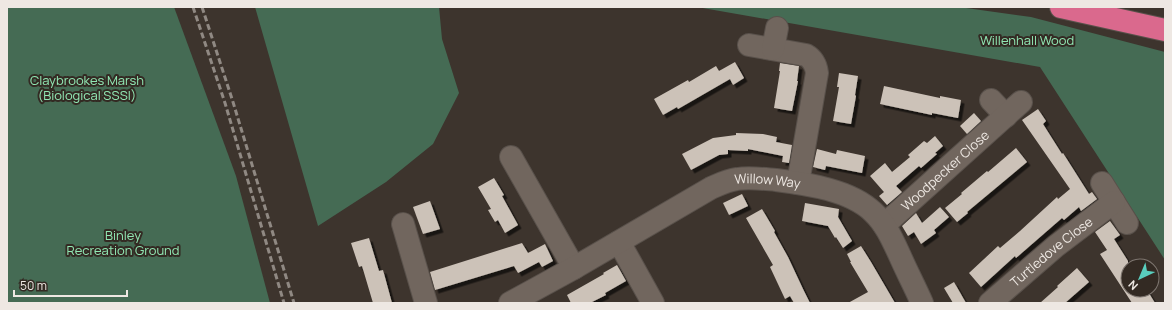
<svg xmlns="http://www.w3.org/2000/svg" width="1172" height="310" font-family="Manrope,sans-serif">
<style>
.green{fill:#456b54}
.building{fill:#ccc2b8;filter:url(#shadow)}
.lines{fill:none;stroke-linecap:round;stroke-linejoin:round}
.minor-casing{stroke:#59514b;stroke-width:24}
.highway-casing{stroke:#59514b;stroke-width:24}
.minor{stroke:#71665e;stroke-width:22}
.highway{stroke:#da698d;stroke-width:22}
.rail{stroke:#908983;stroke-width:3;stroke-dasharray:6 3;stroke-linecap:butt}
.labels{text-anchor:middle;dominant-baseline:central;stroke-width:4;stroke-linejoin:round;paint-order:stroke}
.park-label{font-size:13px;fill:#91e8b4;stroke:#332a23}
.street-label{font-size:13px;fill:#eee8e3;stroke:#332a23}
</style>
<defs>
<filter id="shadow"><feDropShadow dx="3.5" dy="3.5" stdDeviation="0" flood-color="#0009"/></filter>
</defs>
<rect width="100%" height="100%" fill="#3d342d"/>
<g class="green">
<path d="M 7,7 L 174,7 L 236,176 L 270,303 L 7,303 Z"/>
<path d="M 255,7 L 439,7 L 442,39 L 459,93 L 433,144 L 386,182 L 318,226 Z"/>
<path d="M 697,7 L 959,7 L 1031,17 L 1165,52 L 1165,260 L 1040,67 Z"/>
</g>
<g class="building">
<path d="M 735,62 L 744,78 L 733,85 L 730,79 L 678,109 L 677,107 L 663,115 L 654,99 L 688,80 L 689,82 L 716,66 L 719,71 Z"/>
<path d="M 780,63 L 799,66 L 797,81 L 798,81 L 792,111 L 774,108 L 780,71 L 779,71 Z"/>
<path d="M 839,73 L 858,76 L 855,95 L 856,96 L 851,124 L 833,121 L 839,87 L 837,87 Z"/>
<path d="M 884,86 L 940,98 L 940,96 L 961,100 L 958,118 L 932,113 L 932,115 L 880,104 Z"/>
<path d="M 1038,109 L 1046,121 L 1043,124 L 1062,154 L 1063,153 L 1089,194 L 1092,192 L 1097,199 L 1081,211 L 1079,207 L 1064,220 L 1062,218 L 1016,258 L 1015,256 L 981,287 L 969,273 L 998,246 L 1000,248 L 1020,231 L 1057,197 L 1058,199 L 1070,189 L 1022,120 Z"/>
<path d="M 974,113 L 981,121 L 967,134 L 960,126 Z"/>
<path d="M 736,133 L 763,134 L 777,137 L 776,142 L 792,145 L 789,163 L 782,162 L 783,156 L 748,149 L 748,151 L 728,150 L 728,154 L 719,155 L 691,170 L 682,154 L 713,138 L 736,135 Z"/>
<path d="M 935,136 L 943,146 L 935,153 L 937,154 L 921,168 L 919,166 L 896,186 L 902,192 L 887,205 L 879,196 L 884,192 L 870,176 L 885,163 L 892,172 L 910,157 L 908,155 L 924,141 L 927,143 Z"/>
<path d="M 1016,148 L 1027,162 L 967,212 L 968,213 L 957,222 L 945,208 L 962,194 L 961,193 L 987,171 L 988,172 Z"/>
<path d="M 817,149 L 836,154 L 837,150 L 865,156 L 862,173 L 826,166 L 825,170 L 813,167 Z"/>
<path d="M 494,178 L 504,195 L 502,196 L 518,225 L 505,233 L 498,220 L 495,222 L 488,210 L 491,209 L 478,187 Z"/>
<path d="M 742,194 L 748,206 L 729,215 L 723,203 Z"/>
<path d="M 430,201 L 440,229 L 423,234 L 413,207 Z"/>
<path d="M 805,203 L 839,209 L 838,217 L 852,241 L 843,248 L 836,237 L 835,238 L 828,226 L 802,221 Z"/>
<path d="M 940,207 L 949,217 L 934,230 L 936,233 L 921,244 L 914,232 L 908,236 L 902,226 L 915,214 L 916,213 L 922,223 Z"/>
<path d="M 762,209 L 775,231 L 774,232 L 788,257 L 803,289 L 810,303 L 794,303 L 790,296 L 785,299 L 770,267 L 773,265 L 746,218 Z"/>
<path d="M 1110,221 L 1120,235 L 1114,239 L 1128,261 L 1128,290 L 1147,290 L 1155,303 L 1132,303 L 1100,254 L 1107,250 L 1095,232 Z"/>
<path d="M 369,238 L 379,271 L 383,270 L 392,303 L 373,303 L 362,266 L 359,267 L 351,243 Z"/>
<path d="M 522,243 L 528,253 L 545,244 L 553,261 L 542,267 L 539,262 L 518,273 L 514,266 L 435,290 L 430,272 Z"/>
<path d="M 861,246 L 871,262 L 895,303 L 848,303 L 868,292 L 850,262 L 851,262 L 847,254 Z"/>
<path d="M 617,265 L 626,281 L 605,293 L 606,295 L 590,303 L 571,303 L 567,295 L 604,274 L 603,273 Z"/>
<path d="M 1077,268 L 1089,282 L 1065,303 L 1040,303 L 1058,287 L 1057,286 Z"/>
<path d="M 954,282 L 966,303 L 953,303 L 944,288 Z"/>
</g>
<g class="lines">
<g class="minor-casing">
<g id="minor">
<path d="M 749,45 L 806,55 C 813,59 816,65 817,73 L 798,183"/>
<path d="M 773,49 L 777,28"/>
<path d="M 991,100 L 1006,116"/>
<path d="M 511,157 L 574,268"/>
<path d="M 1102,183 L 1127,223"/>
<path d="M 403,224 L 426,303"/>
<path id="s1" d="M 884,225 L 1021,102"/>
<path d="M 619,242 L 653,303"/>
<path id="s2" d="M 510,303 L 574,268 L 711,188 C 720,184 728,180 737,179 C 750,177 764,179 776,180 C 808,184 850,190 873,212 C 886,224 893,241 900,256 C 907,272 915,287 922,303"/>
<path id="s3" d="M 990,303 L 1056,246 L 1114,202"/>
</g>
</g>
<g class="highway-casing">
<path id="highway" d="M 1061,7 L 1165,30"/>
</g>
<use href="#minor" class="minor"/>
<use href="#highway" class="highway"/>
<g class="rail">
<path d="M 193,7 L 225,103 L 284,303"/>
<path d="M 202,7 L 233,102 L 294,303"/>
</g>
</g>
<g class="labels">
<g class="park-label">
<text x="1027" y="40">Willenhall Wood</text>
<text x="87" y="80">Claybrookes Marsh<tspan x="87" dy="15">(Biological SSSI)</tspan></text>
<text x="123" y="235">Binley<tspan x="123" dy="15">Recreation Ground</tspan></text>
</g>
<g class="street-label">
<text stroke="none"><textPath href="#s1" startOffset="82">Woodpecker Close</textPath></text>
<text stroke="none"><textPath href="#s2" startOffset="290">Willow Way</textPath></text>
<text stroke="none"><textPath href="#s3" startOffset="80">Turtledove Close</textPath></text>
</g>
</g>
<rect width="1172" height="310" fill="none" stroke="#eee8e3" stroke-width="16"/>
<g transform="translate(1140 278) rotate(224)"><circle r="19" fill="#332a23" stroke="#7e7670"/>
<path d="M0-3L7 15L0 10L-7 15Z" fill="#59cebe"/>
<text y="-6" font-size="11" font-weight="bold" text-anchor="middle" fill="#eee8e3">N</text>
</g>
<path d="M14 290v6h113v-6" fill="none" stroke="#eee8e3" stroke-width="2"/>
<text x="20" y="290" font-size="12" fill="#eee8e3" stroke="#332a23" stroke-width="3" paint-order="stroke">50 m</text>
</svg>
